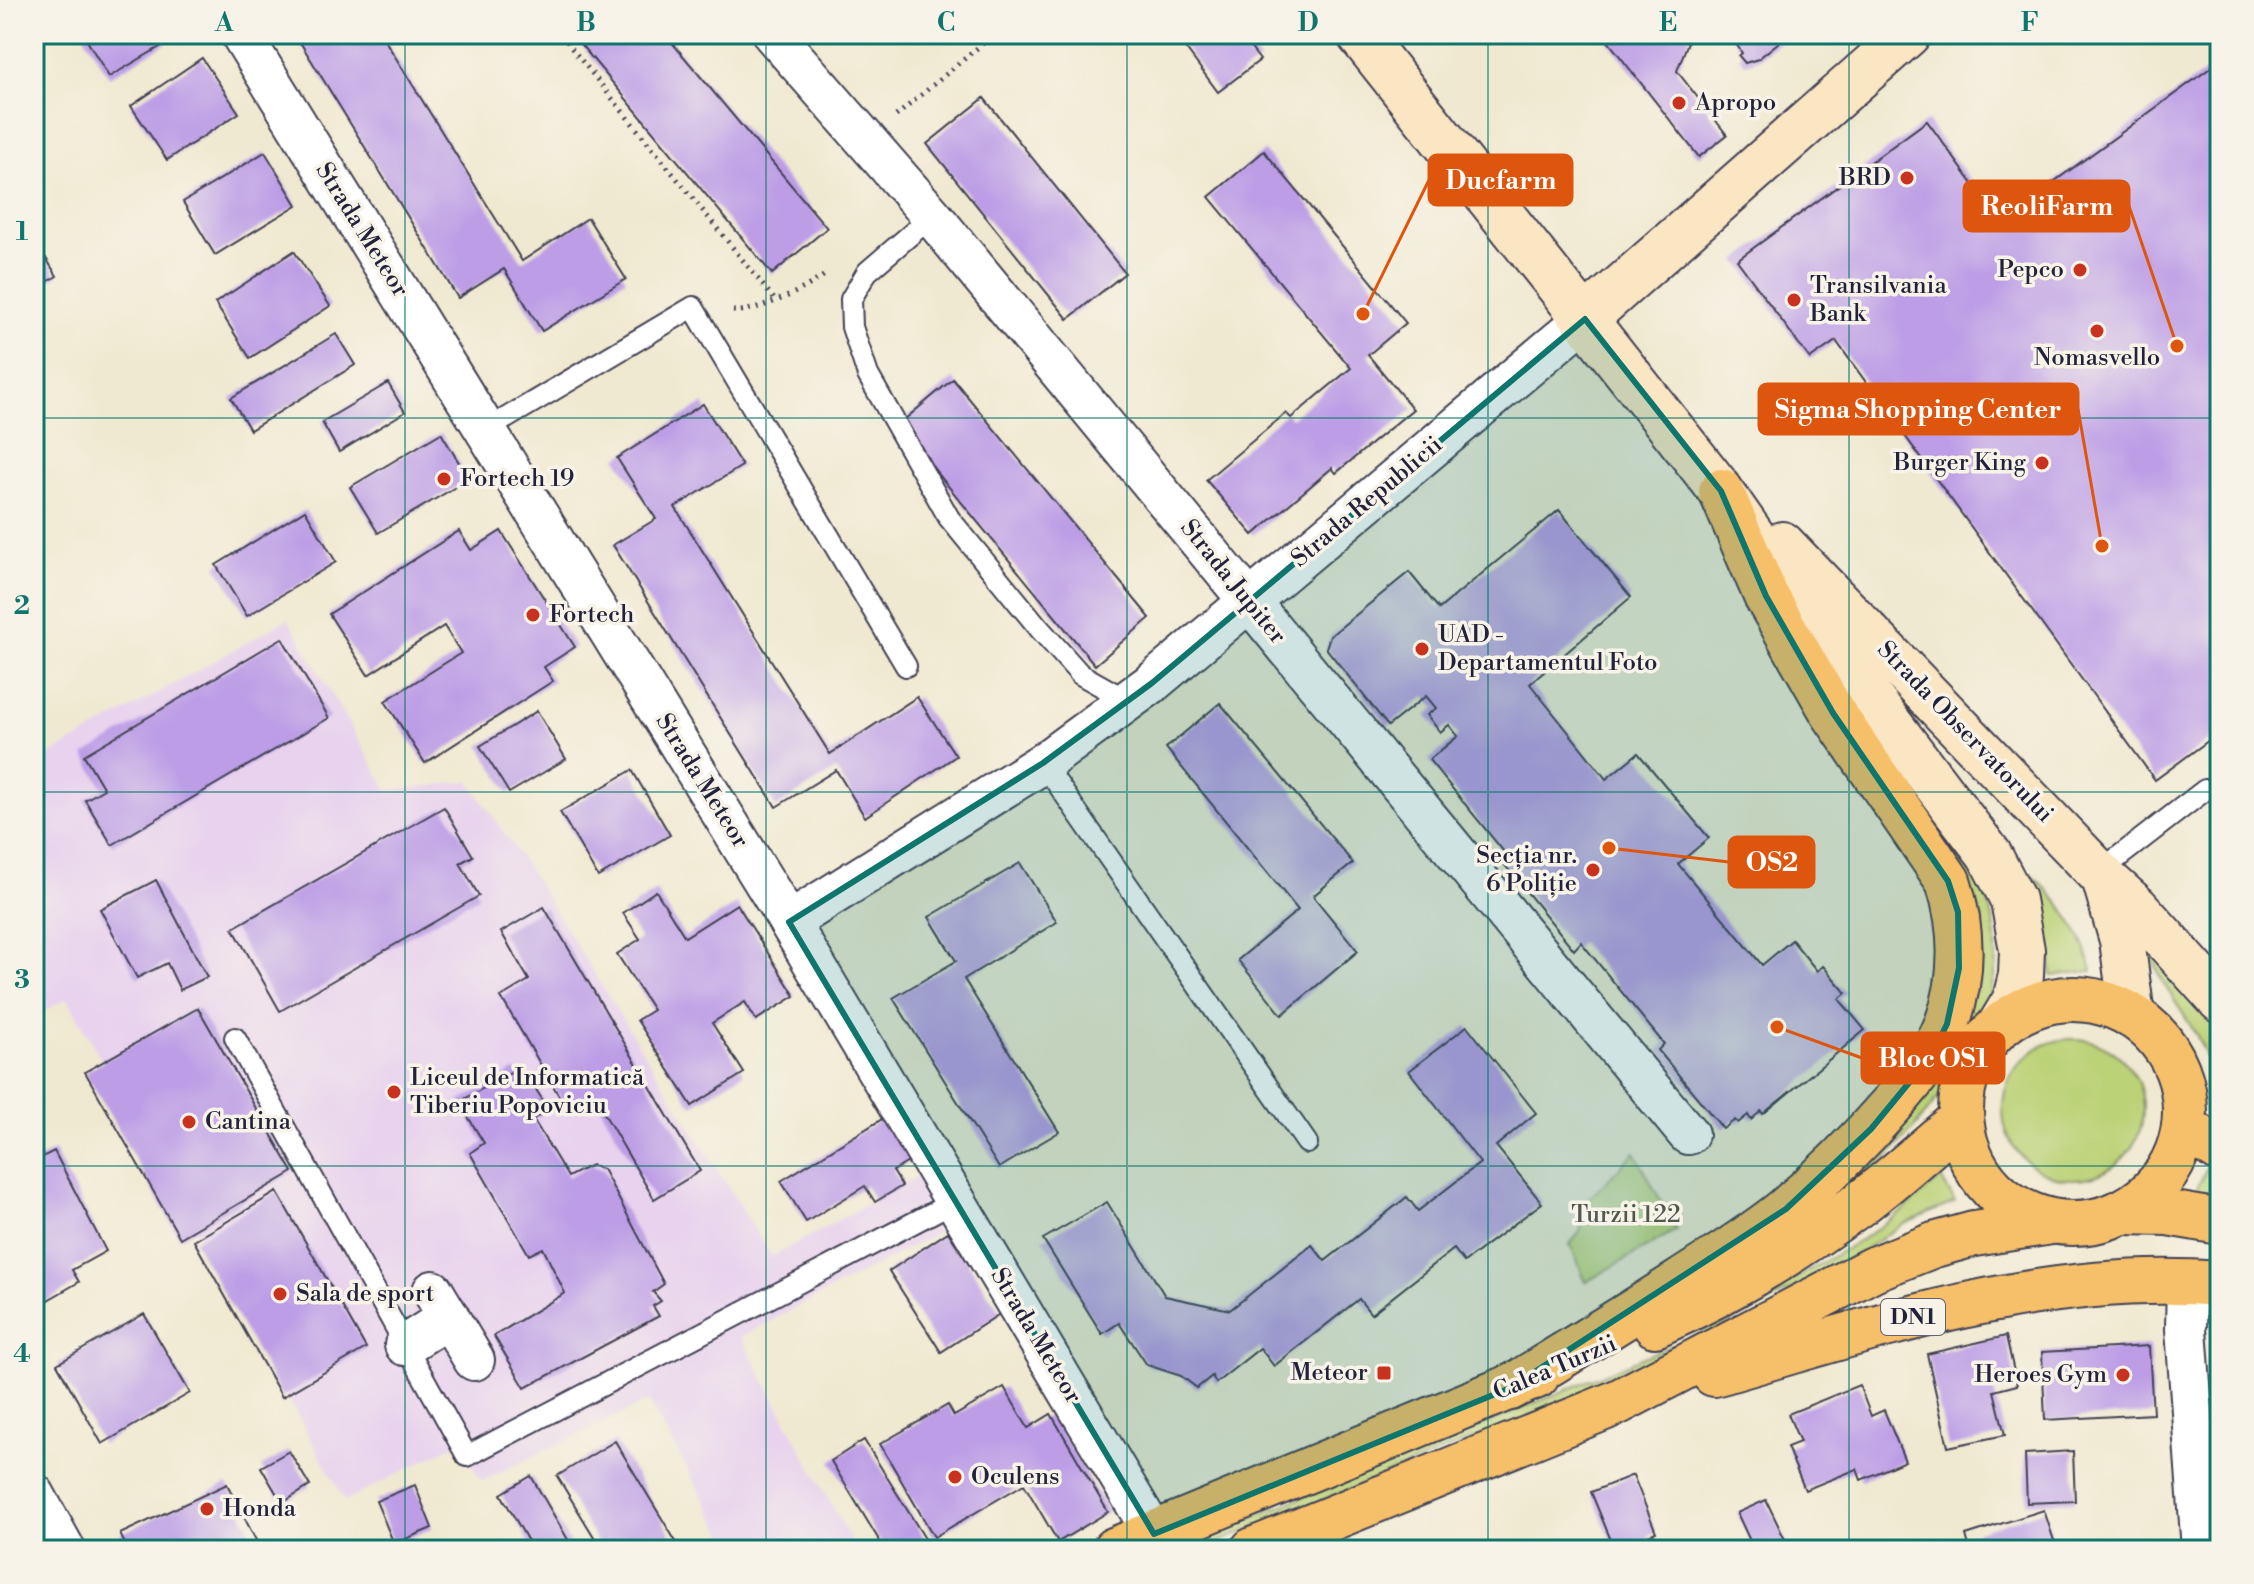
<svg xmlns="http://www.w3.org/2000/svg" width="2254" height="1584" font-family="'Libre Bodoni',serif">
<style>
.built{fill:#e8d2ee}
.green{fill:#bcd277;stroke:#6f7a59;stroke-width:2}
.building{fill:#bc9de6}
.lines{fill:none;stroke-linecap:round;stroke-linejoin:round}
.lane-casing{stroke:#414052;stroke-width:24}
.street-casing{stroke:#414052;stroke-width:44}
.secondary-casing{stroke:#414052;stroke-width:48}
.primary-casing{stroke:#414052;stroke-width:48}
.path{stroke:#414052;stroke-width:5;stroke-dasharray:2 6;stroke-linecap:butt}
.lane{stroke:#fff;stroke-width:20}
.street{stroke:#fff;stroke-width:40}
.secondary{stroke:#fbe6c4;stroke-width:44}
.primary{stroke:#f6c06b;stroke-width:44}
.marked{fill:#0f766e;fill-opacity:0.2;stroke:#0f766e;stroke-width:6;stroke-linejoin:round}
.grid{fill:none;stroke:#0f766e;stroke-width:2;stroke-opacity:0.55}
.poi-dot{fill:#c8321e;stroke:#f7f3e8;stroke-width:3}
.labels{text-anchor:middle;dominant-baseline:central;stroke-width:7;stroke-linejoin:round;paint-order:stroke}
.shield{fill:#f7f3e8;stroke:#62616f;stroke-width:2}
.shield-label{font-size:22px;font-weight:bold;fill:#22223b}
.poi-label{font-size:24px;fill:#22223b;stroke:#f7f3e8;text-anchor:start}
.street-label{font-size:24px;fill:#22223b;stroke:#f7f3e8}
.park-label{font-size:24px;fill:#50574d;stroke:#f7f3e8}
.leader{fill:none;stroke:#de560e;stroke-width:3}
.callout-dot{fill:#de560e;stroke:#f7f3e8;stroke-width:3}
.callout{fill:#de560e;stroke:#de560e;stroke-width:3}
.callout-label{font-size:26px;text-anchor:middle;font-weight:bold;fill:#fff}
.neatline{fill:none;stroke:#0f766e;stroke-width:3}
.grid-label{font-size:26px;text-anchor:middle;font-weight:bold;fill:#0f766e}
</style>
<rect width="100%" height="100%" fill="#f7f3e8"/>
<filter id="ink" filterUnits="userSpaceOnUse"><feTurbulence type="fractalNoise" baseFrequency=".0125" numOctaves="2"/><feDisplacementMap in="SourceGraphic" scale="16" xChannelSelector="R" yChannelSelector="G"/><feConvolveMatrix kernelMatrix="1 2 1 2 8 2 1 2 1" color-interpolation-filters="sRGB"/></filter>
<filter id="wash" filterUnits="userSpaceOnUse"><feTurbulence type="fractalNoise" baseFrequency=".006" numOctaves="4" result="noise"/><feDisplacementMap in="SourceGraphic" scale="32" xChannelSelector="R" yChannelSelector="G"/><feGaussianBlur stdDeviation="1.8" result="paint"/><feColorMatrix in="noise" values="0 0 0 0 0 0 0 0 0 0 0 0 0 0 0 0 0 1.4 0 .05"/><feComposite in="paint" operator="in"/></filter>
<g filter="url(#wash)">
<rect width="100%" height="100%" fill="#f0e9d1"/>
<path class="built" d="M 288,619 L 388,791 L 469,781 L 529,870 L 772,1257 L 935,1167 L 965,1218 L 741,1337 L 856,1550 L 733,1550 L 649,1401 L 482,1481 L 458,1443 L 345,1501 L 67,998 L 34,1017 L 34,764 Z"/>
<g class="green">
<path d="M 1912,790 C 1941,827 1978,865 1991,911 C 2019,1009 1928,1123 1860,1183 C 1836,1204 1795,1224 1767,1241 L 1977,989 C 1981,965 1985,939 1980,915 C 1970,876 1933,825 1912,790 Z"/>
<path d="M 2034,876 C 2062,903 2084,933 2092,971 L 2052,976 L 2049,934 Z"/>
<path d="M 2142,936 L 2220,1026 L 2220,1086 L 2196,1034 L 2164,984 Z"/>
<circle cx="2073" cy="1109" r="70"/>
<path d="M 1635,1152 L 1676,1230 L 1586,1282 L 1570,1244 L 1580,1232 L 1587,1201 Z"/>
<path d="M 2208,1164 L 2220,1172 L 2220,1203 L 2194,1195 Z"/>
<path d="M 1941,1178 L 1955,1202 L 1902,1225 L 1861,1252 L 1637,1373 L 1199,1550 L 1171,1550 L 1490,1422 L 1703,1332 L 1856,1243 L 1899,1214 Z"/>
</g>
<g id="blocks">
<g class="building">
<path d="M 83,34 L 182,34 L 109,77 Z"/>
<path d="M 295,34 L 381,34 L 522,261 L 588,218 L 626,279 L 542,331 L 504,269 L 458,298 Z"/>
<path d="M 572,34 L 665,34 L 827,228 L 772,274 Z"/>
<path d="M 1175,34 L 1240,34 L 1260,60 L 1218,92 Z"/>
<path d="M 1607,34 L 1691,34 L 1677,71 L 1727,135 L 1699,157 L 1604,36 Z"/>
<path d="M 1730,34 L 1789,34 L 1758,59 L 1745,63 L 1739,56 L 1742,53 Z"/>
<path d="M 202,58 L 239,113 L 167,160 L 131,106 Z"/>
<path d="M 2220,61 L 2220,732 L 2155,780 L 1836,341 L 1810,359 L 1737,260 L 1927,121 L 2000,221 Z"/>
<path d="M 984,98 L 1125,273 L 1068,319 L 927,144 Z"/>
<path d="M 1264,151 L 1406,323 L 1368,355 L 1413,409 L 1336,473 L 1332,468 L 1253,535 L 1206,480 L 1286,413 L 1291,418 L 1351,368 L 1209,197 Z"/>
<path d="M 265,152 L 297,205 L 215,255 L 183,202 Z"/>
<path d="M 34,239 L 57,276 L 34,290 Z"/>
<path d="M 294,251 L 330,306 L 250,358 L 215,303 Z"/>
<path d="M 336,334 L 355,365 L 250,430 L 231,398 Z"/>
<path d="M 953,379 L 1150,618 L 1095,665 L 898,425 Z"/>
<path d="M 388,383 L 405,412 L 339,452 L 322,422 Z"/>
<path d="M 703,404 L 742,466 L 675,507 L 830,754 L 917,697 L 956,756 L 865,817 L 836,770 L 776,807 L 613,545 L 656,519 L 617,458 Z"/>
<path d="M 441,433 L 469,479 L 378,533 L 350,487 Z"/>
<path d="M 305,510 L 336,562 L 247,616 L 216,565 Z"/>
<path d="M 1559,510 L 1631,597 L 1530,684 L 1606,779 L 1638,753 L 1709,838 L 1678,864 L 1762,965 L 1792,940 L 1817,971 L 1823,966 L 1846,993 L 1839,999 L 1865,1030 L 1763,1114 L 1761,1111 L 1751,1120 L 1748,1115 L 1738,1123 L 1735,1120 L 1723,1129 L 1658,1050 L 1664,1044 L 1581,942 L 1574,950 L 1503,863 L 1509,858 L 1429,760 L 1458,736 L 1449,725 L 1440,732 L 1427,715 L 1436,708 L 1426,696 L 1388,726 L 1326,648 L 1330,636 L 1409,572 L 1439,609 Z"/>
<path d="M 459,531 L 471,550 L 501,531 L 575,647 L 544,667 L 553,681 L 425,763 L 385,701 L 461,653 L 444,626 L 368,675 L 329,614 Z"/>
<path d="M 282,638 L 329,718 L 112,845 L 85,800 L 104,789 L 84,755 Z"/>
<path d="M 1220,703 L 1353,863 L 1313,896 L 1358,951 L 1282,1015 L 1238,960 L 1298,910 L 1166,748 Z"/>
<path d="M 537,711 L 566,759 L 509,793 L 480,746 Z"/>
<path d="M 632,770 L 670,835 L 598,877 L 560,812 Z"/>
<path d="M 444,807 L 473,856 L 460,863 L 479,896 L 280,1011 L 233,928 Z"/>
<path d="M 1020,863 L 1057,922 L 964,979 L 1059,1132 L 999,1168 L 893,998 L 956,961 L 929,917 Z"/>
<path d="M 156,880 L 207,977 L 180,990 L 167,963 L 137,978 L 100,909 Z"/>
<path d="M 656,891 L 685,937 L 737,904 L 795,996 L 756,1020 L 745,1002 L 712,1023 L 744,1073 L 692,1106 L 637,1020 L 653,1010 L 617,954 L 640,939 L 623,913 Z"/>
<path d="M 544,907 L 700,1171 L 654,1199 L 595,1098 L 569,1113 L 501,997 L 529,980 L 501,932 Z"/>
<path d="M 198,1008 L 293,1172 L 180,1238 L 85,1072 Z"/>
<path d="M 1467,1026 L 1536,1113 L 1496,1146 L 1542,1203 L 1464,1262 L 1454,1249 L 1371,1314 L 1359,1299 L 1274,1366 L 1260,1348 L 1216,1383 L 1212,1376 L 1197,1388 L 1181,1376 L 1147,1365 L 1119,1323 L 1102,1334 L 1043,1239 L 1107,1202 L 1165,1296 L 1230,1310 L 1312,1245 L 1325,1261 L 1407,1197 L 1418,1211 L 1480,1163 L 1409,1071 Z"/>
<path d="M 514,1071 L 528,1077 L 549,1110 L 533,1119 L 568,1177 L 591,1165 L 603,1169 L 664,1284 L 653,1292 L 661,1301 L 653,1306 L 659,1316 L 525,1388 L 494,1336 L 565,1293 L 543,1248 L 529,1255 L 470,1153 L 484,1143 L 459,1102 Z"/>
<path d="M 884,1118 L 910,1161 L 893,1171 L 902,1186 L 875,1202 L 865,1186 L 806,1222 L 781,1181 Z"/>
<path d="M 54,1151 L 106,1251 L 72,1270 L 79,1282 L 34,1308 L 34,1161 Z"/>
<path d="M 277,1192 L 366,1348 L 282,1397 L 194,1241 Z"/>
<path d="M 948,1232 L 1001,1313 L 941,1352 L 889,1271 Z"/>
<path d="M 144,1314 L 190,1393 L 102,1444 L 57,1364 Z"/>
<path d="M 2006,1336 L 2017,1385 L 1994,1391 L 2005,1435 L 1948,1447 L 1927,1354 Z"/>
<path d="M 2149,1346 L 2153,1414 L 2045,1420 L 2042,1352 Z"/>
<path d="M 1859,1385 L 1871,1416 L 1884,1410 L 1905,1461 L 1861,1480 L 1857,1469 L 1805,1490 L 1787,1447 L 1800,1442 L 1788,1414 Z"/>
<path d="M 1004,1387 L 1028,1428 L 1051,1414 L 1108,1512 L 1058,1542 L 1024,1484 L 934,1537 L 880,1444 L 948,1405 L 954,1416 Z"/>
<path d="M 864,1440 L 932,1550 L 902,1548 L 885,1550 L 831,1461 Z"/>
<path d="M 615,1441 L 681,1550 L 602,1550 L 557,1476 Z"/>
<path d="M 289,1451 L 310,1486 L 282,1503 L 261,1467 Z"/>
<path d="M 2073,1451 L 2075,1501 L 2027,1503 L 2025,1454 Z"/>
<path d="M 1633,1475 L 1656,1532 L 1648,1535 L 1654,1550 L 1615,1550 L 1591,1492 Z"/>
<path d="M 531,1476 L 574,1550 L 533,1550 L 501,1494 Z"/>
<path d="M 227,1484 L 261,1550 L 128,1550 L 120,1534 Z"/>
<path d="M 415,1485 L 432,1528 L 394,1544 L 376,1501 Z"/>
<path d="M 1766,1500 L 1790,1550 L 1735,1550 L 1751,1543 L 1737,1513 Z"/>
<path d="M 2044,1510 L 2057,1550 L 1970,1550 L 1966,1535 Z"/>
</g>
</g>
</g>
<g filter="url(#ink)">
<use href="#blocks" fill-opacity="0" stroke="#414052" stroke-width="2"/>
<g class="lines">
<g class="lane-casing">
<g id="lane">
<path d="M 932,216 L 867,272 L 851,299 L 852,327 L 868,375 L 949,518 L 1039,628 L 1080,674 L 1128,701"/>
<path d="M 486,430 L 693,307 L 906,666"/>
<path d="M 1043,763 L 1307,1143"/>
<path d="M 2099,872 L 2205,790"/>
<path d="M 235,1038 L 467,1456 L 955,1201"/>
</g>
</g>
<g class="street-casing">
<g id="street">
<path d="M 241,34 L 789,922 L 1154,1534"/>
<path d="M 773,34 L 932,216 L 1688,1134"/>
<path d="M 789,922 L 1043,763 L 1152,683 L 1585,319"/>
<path d="M 2187,1282 L 2186,1329 L 2202,1550"/>
<path d="M 433,1291 L 474,1360"/>
<path d="M 405,1345 L 449,1317"/>
<path d="M 34,1494 L 65,1550"/>
</g>
</g>
<g class="secondary-casing">
<g id="secondary">
<path d="M 1359,34 L 1721,491 L 1819,631 L 1989,854 L 2013,900 L 2022,950 L 2021,975 L 2015,1000 L 2000,1025"/>
<path d="M 1585,319 L 1908,34"/>
<path d="M 1782,544 L 2104,878 L 2122,940 L 2132,1016"/>
<path d="M 2106,880 L 2136,907 L 2220,1000"/>
</g>
</g>
<g class="primary-casing">
<g id="primary">
<circle cx="2073" cy="1111" r="112"/>
<path d="M 2184,1127 L 2220,1150"/>
<path d="M 2123,1212 L 2168,1213 L 2220,1222"/>
<path d="M 1655,1325 C 1727,1293 1797,1250 1861,1203 C 1895,1177 1927,1148 1960,1120"/>
<path d="M 1714,1374 C 1878,1327 2046,1269 2220,1284"/>
<path d="M 1510,1388 C 1567,1353 1624,1318 1680,1282 C 1715,1259 1752,1237 1785,1210 C 1823,1178 1860,1141 1893,1103 C 1914,1079 1935,1054 1947,1024 C 1964,977 1963,928 1948,881 L 1833,713 L 1766,596 L 1721,491"/>
<path d="M 1114,1550 L 1537,1376"/>
<path d="M 1253,1550 L 1616,1403 L 1873,1269 L 1934,1245 L 1974,1234 L 2051,1222"/>
</g>
</g>
<g class="path">
<path d="M 564,34 L 569,45 L 775,300"/>
<path d="M 896,116 L 994,34"/>
<path d="M 733,311 C 758,313 806,289 826,274"/>
</g>
<use href="#lane" class="lane"/>
<use href="#street" class="street"/>
<use href="#secondary" class="secondary"/>
<use href="#primary" class="primary"/>
</g>
</g>
<path class="marked" d="M 1585,319 L 1721,491 L 1766,596 L 1833,713 L 1948,881 L 1958,912 L 1959,968 L 1947,1024 L 1931,1056 L 1871,1129 L 1786,1209 L 1510,1388 L 1154,1534 L 789,922 L 1043,763 L 1152,683 Z"/>
<path class="grid" d="M 405,34 L 405,1550M 766,34 L 766,1550M 1127,34 L 1127,1550M 1488,34 L 1488,1550M 1849,34 L 1849,1550M 34,418 L 2220,418M 34,792 L 2220,792M 34,1166 L 2220,1166"/>
<g class="poi-dot">
<circle cx="1679" cy="103" r="8"/>
<circle cx="1907" cy="178" r="8"/>
<circle cx="2080" cy="270" r="8"/>
<circle cx="1794" cy="300" r="8"/>
<circle cx="2097" cy="331" r="8"/>
<circle cx="2042" cy="463" r="8"/>
<circle cx="444" cy="479" r="8"/>
<circle cx="533" cy="615" r="8"/>
<circle cx="1422" cy="649" r="8"/>
<circle cx="1593" cy="870" r="8"/>
<circle cx="394" cy="1092" r="8"/>
<circle cx="189" cy="1122" r="8"/>
<circle cx="280" cy="1294" r="8"/>
<rect x="1376" y="1365" width="16" height="16" rx="4"/>
<circle cx="2123" cy="1375" r="8"/>
<circle cx="955" cy="1477" r="8"/>
<circle cx="207" cy="1509" r="8"/>
</g>
<g class="labels">
<rect class="shield" x="1881" y="1299" width="64" height="36" rx="6"/>
<g class="shield-label">
<text x="1913" y="1317">DN1</text>
</g>
<g class="poi-label">
<text x="1695" y="103">Apropo</text>
<text x="1891" y="178" text-anchor="end">BRD</text>
<text x="2064" y="270" text-anchor="end">Pepco</text>
<text x="1810" y="286">Transilvania<tspan x="1810" dy="28">Bank</tspan></text>
<text x="2097" y="358" text-anchor="middle">Nomasvello</text>
<text x="2026" y="463" text-anchor="end">Burger King</text>
<text x="460" y="479">Fortech 19</text>
<text x="549" y="615">Fortech</text>
<text x="1438" y="635">UAD -<tspan x="1438" dy="28">Departamentul Foto</tspan></text>
<text x="1577" y="856" text-anchor="end">Secția nr.<tspan x="1577" dy="28">6 Poliție</tspan></text>
<text x="410" y="1078">Liceul de Informatică<tspan x="410" dy="28">Tiberiu Popoviciu</tspan></text>
<text x="205" y="1122">Cantina</text>
<text x="296" y="1294">Sala de sport</text>
<text x="1368" y="1373" text-anchor="end">Meteor</text>
<text x="2107" y="1375" text-anchor="end">Heroes Gym</text>
<text x="971" y="1477">Oculens</text>
<text x="223" y="1509">Honda</text>
</g>
<g class="street-label">
<text transform="translate(362 230) rotate(58)">Strada Meteor</text>
<text transform="translate(1367 502) rotate(-40)">Strada Republicii</text>
<text transform="translate(1233 582) rotate(51)">Strada Jupiter</text>
<text transform="translate(1965 732) rotate(46)">Strada Observatorului</text>
<text transform="translate(702 781) rotate(58)">Strada Meteor</text>
<text transform="translate(1036 1336) rotate(59)">Strada Meteor</text>
<text transform="translate(1555 1368) rotate(-23)">Calea Turzii</text>
</g>
<g class="park-label">
<text x="1626" y="1215">Turzii 122</text>
</g>
</g>
<path class="leader" d="M1363 314L1429 180M2177 346L2129 206M2102 546L2078 409M1609 848L1729 862M1777 1027L1862 1058"/>
<g class="callout-dot">
<circle cx="1363" cy="314" r="8"/>
<circle cx="2177" cy="346" r="8"/>
<circle cx="2102" cy="546" r="8"/>
<circle cx="1609" cy="848" r="8"/>
<circle cx="1777" cy="1027" r="8"/>
</g>
<g class="callout">
<rect x="1429" y="155" width="143" height="50" rx="8"/>
<rect x="1964" y="181" width="165" height="50" rx="8"/>
<rect x="1759" y="384" width="319" height="50" rx="8"/>
<rect x="1729" y="837" width="85" height="50" rx="8"/>
<rect x="1862" y="1033" width="142" height="50" rx="8"/>
</g>
<g class="callout-label">
<text x="1501" y="189">Ducfarm</text>
<text x="2047" y="215">ReoliFarm</text>
<text x="1918" y="418">Sigma Shopping Center</text>
<text x="1772" y="871">OS2</text>
<text x="1933" y="1067">Bloc OS1</text>
</g>
<rect width="2254" height="1584" fill="none" stroke="#f7f3e8" stroke-width="88"/>
<rect x="44" y="44" width="2166" height="1496" class="neatline"/>
<g class="grid-label">
<text x="224" y="31">A</text>
<text x="586" y="31">B</text>
<text x="946" y="31">C</text>
<text x="1308" y="31">D</text>
<text x="1668" y="31">E</text>
<text x="2030" y="31">F</text>
<text x="22" y="240">1</text>
<text x="22" y="614">2</text>
<text x="22" y="988">3</text>
<text x="22" y="1362">4</text>
</g>
</svg>
